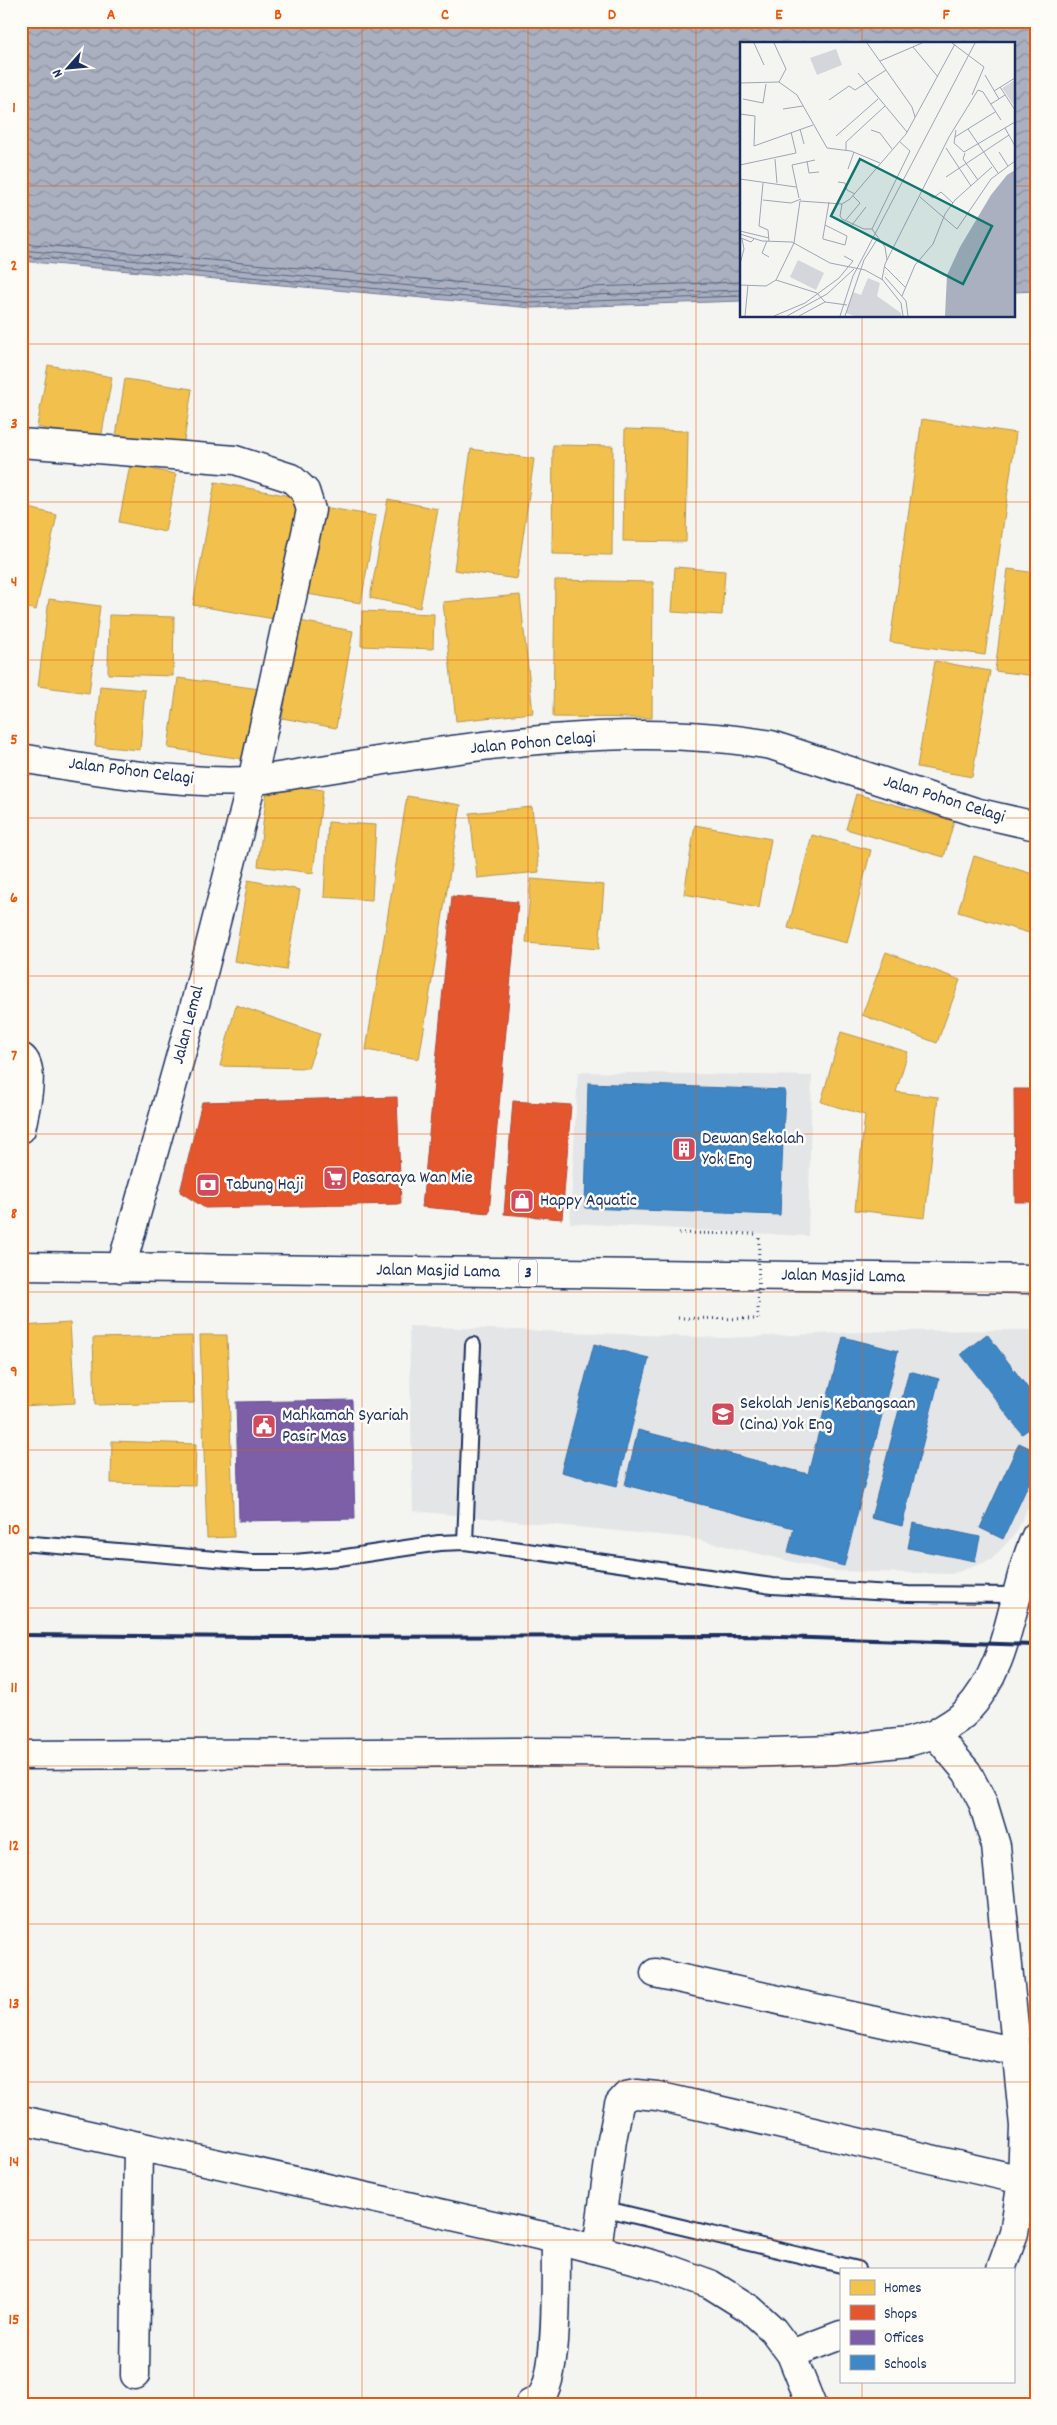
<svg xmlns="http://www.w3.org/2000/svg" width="1057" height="2425" font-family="Dekko,sans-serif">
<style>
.built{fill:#e4e5e6}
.water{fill:url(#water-waves);stroke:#717c98}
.homes{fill:#f2c14e;stroke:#b29553}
.shops{fill:#e4572e;stroke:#a84b3c}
.offices{fill:#7b5ea7;stroke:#5e5091}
.schools{fill:#3f88c5;stroke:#346da6}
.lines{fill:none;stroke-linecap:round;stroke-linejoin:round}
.shore{stroke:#546385;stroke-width:1}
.service-casing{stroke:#1b2f5e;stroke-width:18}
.minor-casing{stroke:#1b2f5e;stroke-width:31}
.tertiary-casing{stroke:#1b2f5e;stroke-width:31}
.trunk-casing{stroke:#1b2f5e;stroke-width:31}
.path{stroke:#1b2f5e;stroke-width:3;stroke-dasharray:1 4;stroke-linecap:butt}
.service{stroke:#fdfcf7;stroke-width:14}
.minor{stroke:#fdfcf7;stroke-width:28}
.tertiary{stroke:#fdfcf7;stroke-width:28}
.trunk{stroke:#fdfcf7;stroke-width:28}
.rail{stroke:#1b2f5e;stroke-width:4}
.path-bridge{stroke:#1b2f5e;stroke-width:3;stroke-dasharray:1 4;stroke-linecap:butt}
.grid{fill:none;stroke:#e8590c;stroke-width:1;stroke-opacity:0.55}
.labels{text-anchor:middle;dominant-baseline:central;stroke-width:5;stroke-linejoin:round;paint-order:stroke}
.shield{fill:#fdfcf7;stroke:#5f6c8c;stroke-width:1}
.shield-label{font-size:16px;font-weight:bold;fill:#1b2f5e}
.street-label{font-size:18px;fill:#1b2f5e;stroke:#fdfcf7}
.poi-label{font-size:18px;fill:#1b2f5e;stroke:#fdfcf7;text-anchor:start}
.inset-road{fill:none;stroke:#9da5b6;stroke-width:1}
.view{fill:#0f766e;fill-opacity:0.15;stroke:#0f766e;stroke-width:2.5}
.inset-edge{fill:none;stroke:#1b2f5e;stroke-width:2.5}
.neatline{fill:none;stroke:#e8590c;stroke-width:2}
.grid-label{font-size:16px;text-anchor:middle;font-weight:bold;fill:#e8590c}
</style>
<defs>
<pattern id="water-waves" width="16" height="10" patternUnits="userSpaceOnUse" patternTransform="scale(1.25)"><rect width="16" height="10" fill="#aab0bf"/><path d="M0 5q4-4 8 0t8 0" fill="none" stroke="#8a909e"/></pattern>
</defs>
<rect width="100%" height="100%" fill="#f4f4f1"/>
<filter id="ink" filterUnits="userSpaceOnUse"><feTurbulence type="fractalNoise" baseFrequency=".02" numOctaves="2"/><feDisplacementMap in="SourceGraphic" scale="10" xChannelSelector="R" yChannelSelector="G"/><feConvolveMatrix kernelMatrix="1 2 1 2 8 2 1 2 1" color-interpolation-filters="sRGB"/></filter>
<g filter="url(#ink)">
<g class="built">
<path d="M 578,1072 L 812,1076 L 808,1236 L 570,1223 Z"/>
<path d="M 409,1326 L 723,1338 L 889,1331 L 1036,1330 L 1036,1490 L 1016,1533 L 991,1560 L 952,1574 L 832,1571 L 690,1538 L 413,1511 Z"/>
</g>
<path class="water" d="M 21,21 L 1036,21 L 1036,291 L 1013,292 L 1013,44 L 741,44 L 741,301 L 532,308 L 21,261 Z"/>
<g class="homes">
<path d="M 48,365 L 112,377 L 101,439 L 37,427 Z"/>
<path d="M 125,379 L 192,389 L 183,447 L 116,436 Z"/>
<path d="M 922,419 L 1016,433 L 985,655 L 890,642 Z"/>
<path d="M 625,429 L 688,431 L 686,542 L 623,541 Z"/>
<path d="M 553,445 L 613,446 L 612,555 L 552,554 Z"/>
<path d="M 471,449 L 534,459 L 517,579 L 454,570 Z"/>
<path d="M 130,465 L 176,474 L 165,532 L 119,522 Z"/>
<path d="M 215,482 L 301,498 L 280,620 L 193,605 Z"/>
<path d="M 388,499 L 438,509 L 420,608 L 370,598 Z"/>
<path d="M 21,506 L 57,515 L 36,610 L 21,606 Z"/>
<path d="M 323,507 L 376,516 L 361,603 L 307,594 Z"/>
<path d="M 675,567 L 725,571 L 722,615 L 672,612 Z"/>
<path d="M 1008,569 L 1036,573 L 1036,676 L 995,671 Z"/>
<path d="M 555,580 L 653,582 L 652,718 L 553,717 Z"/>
<path d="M 520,595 L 533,713 L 456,721 L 443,602 Z"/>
<path d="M 49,599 L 100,606 L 89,693 L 38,686 Z"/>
<path d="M 362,611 L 434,614 L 433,649 L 361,646 Z"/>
<path d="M 109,615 L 174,617 L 173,676 L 108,674 Z"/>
<path d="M 300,621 L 353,631 L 336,728 L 282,718 Z"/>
<path d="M 935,661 L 990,671 L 972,777 L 917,767 Z"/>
<path d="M 178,678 L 260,689 L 250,760 L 168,748 Z"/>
<path d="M 100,686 L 145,690 L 140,750 L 95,746 Z"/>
<path d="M 268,782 L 323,790 L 313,873 L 258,866 Z"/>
<path d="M 856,794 L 954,821 L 944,857 L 846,829 Z"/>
<path d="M 407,796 L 461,805 L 419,1059 L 366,1050 Z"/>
<path d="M 532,807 L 539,872 L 477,878 L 470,813 Z"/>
<path d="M 328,822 L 376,825 L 372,900 L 324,897 Z"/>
<path d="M 695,825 L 771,839 L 759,908 L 684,894 Z"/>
<path d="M 812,835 L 871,850 L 847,943 L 788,928 Z"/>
<path d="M 974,856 L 1036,875 L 1036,935 L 958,912 Z"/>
<path d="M 531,879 L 604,885 L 599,949 L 526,943 Z"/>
<path d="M 248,880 L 300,890 L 286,970 L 234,961 Z"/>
<path d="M 886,952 L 960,980 L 937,1043 L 862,1015 Z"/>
<path d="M 236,1005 L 320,1034 L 308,1068 L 220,1066 Z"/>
<path d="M 841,1032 L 908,1052 L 896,1092 L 938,1097 L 925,1218 L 855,1210 L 865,1115 L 821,1102 Z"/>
<path d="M 70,1323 L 75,1403 L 21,1406 L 21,1326 Z"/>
<path d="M 200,1335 L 227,1335 L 234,1537 L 207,1538 Z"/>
<path d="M 192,1336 L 194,1403 L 95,1405 L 93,1338 Z"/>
<path d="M 112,1441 L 196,1444 L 195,1485 L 111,1483 Z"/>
</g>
<g class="shops">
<path d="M 452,896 L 518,902 L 489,1213 L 422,1207 Z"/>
<path d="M 1014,1089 L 1036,1089 L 1036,1202 L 1015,1202 Z"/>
<path d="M 397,1097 L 401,1204 L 205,1208 L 180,1192 L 202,1102 Z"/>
<path d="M 513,1101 L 571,1105 L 562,1219 L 504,1214 Z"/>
</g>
<path class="offices" d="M 352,1400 L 355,1519 L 239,1521 L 236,1402 Z"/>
<g class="schools">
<path d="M 588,1083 L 785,1090 L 780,1215 L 585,1208 Z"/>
<path d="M 987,1334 L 1036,1399 L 1036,1424 L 1022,1434 L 961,1354 Z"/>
<path d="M 843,1337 L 898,1351 L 844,1566 L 788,1552 L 794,1528 L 625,1485 L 638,1430 L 808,1474 Z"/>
<path d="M 594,1344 L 649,1358 L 617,1486 L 561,1472 Z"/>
<path d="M 909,1371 L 939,1379 L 902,1526 L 871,1518 Z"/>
<path d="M 1019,1443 L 1036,1451 L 1036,1468 L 1003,1539 L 980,1528 Z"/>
<path d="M 913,1523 L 980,1537 L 975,1561 L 908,1548 Z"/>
</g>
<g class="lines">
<g class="shore">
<path d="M 21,243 L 532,289 L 741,282"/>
<path d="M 21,250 L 532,297 L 741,290"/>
<path d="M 21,256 L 532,303 L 741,296"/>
</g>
<g class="service-casing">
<g id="service">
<path d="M 465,1542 L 473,1345"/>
<path d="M 21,1543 L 252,1562 L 294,1562 L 339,1558 L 439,1543 L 465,1542 L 772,1586 L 908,1594 L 1016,1595"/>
<path d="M 602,2208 L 858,2269"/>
</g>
</g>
<g class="minor-casing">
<g id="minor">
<path d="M 21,443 L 235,460 L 291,478 L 305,491 L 311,510 L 252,781 L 194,1008 L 121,1268"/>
<path d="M 21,1057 C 37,1067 24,1113 21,1129"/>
<path d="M 935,1734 C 945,1727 958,1721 966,1712 C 1012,1664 1010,1593 1036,1536"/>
<path d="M 21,1755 L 522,1752 L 742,1753 L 834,1750 L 908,1742 L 935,1734 L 967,1772 L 983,1803 L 996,1846 L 1024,2126 L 1022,2180 L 1014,2233 L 1001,2269"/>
<path d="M 655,1973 L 1017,2052"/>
<path d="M 597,2249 L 612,2140 L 619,2104 L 626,2096 L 636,2094 L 657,2096 L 1022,2180"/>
<path d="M 791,2354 L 841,2335"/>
<path d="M 135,2375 L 138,2146"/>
<path d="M 530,2404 C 533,2402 538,2400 540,2398 C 560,2375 555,2271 556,2239"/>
</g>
</g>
<g class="tertiary-casing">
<g id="tertiary">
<path d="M 21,758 C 97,771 175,784 252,781 C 416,756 607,716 771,745 L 975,812 L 1036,826"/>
<path d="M 21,2120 L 556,2239 L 663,2267 L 710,2284 L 750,2309 L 773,2330 L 791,2354 L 811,2404"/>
</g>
</g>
<g class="trunk-casing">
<path id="trunk" d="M 21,1266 L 1036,1279"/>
</g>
<g class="path">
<path d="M 679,1233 L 759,1234"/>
<path d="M 678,1318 L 758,1319"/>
</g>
<use href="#service" class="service"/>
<use href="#minor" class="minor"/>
<use href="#tertiary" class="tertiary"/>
<use href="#trunk" class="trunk"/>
<path class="rail" d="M 21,1635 L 274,1637 L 744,1636 L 1036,1645"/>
<path class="path-bridge" d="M 758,1319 L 759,1234"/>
</g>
</g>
<path class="grid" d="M 194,21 L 194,2404M 362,21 L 362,2404M 528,21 L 528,2404M 696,21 L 696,2404M 862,21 L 862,44M 21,186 L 741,186M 1013,186 L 1036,186M 862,316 L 862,2269M 21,344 L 1036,344M 21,502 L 1036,502M 21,660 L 1036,660M 21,818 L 1036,818M 21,976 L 1036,976M 21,1134 L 1036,1134M 21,1292 L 1036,1292M 21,1450 L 1036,1450M 21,1608 L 1036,1608M 21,1766 L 1036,1766M 21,1924 L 1036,1924M 21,2082 L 1036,2082M 21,2240 L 1036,2240M 862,2381 L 862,2404"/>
<defs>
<g id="building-square" transform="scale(1.25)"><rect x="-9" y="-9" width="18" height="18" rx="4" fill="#d1495b" stroke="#fdfcf7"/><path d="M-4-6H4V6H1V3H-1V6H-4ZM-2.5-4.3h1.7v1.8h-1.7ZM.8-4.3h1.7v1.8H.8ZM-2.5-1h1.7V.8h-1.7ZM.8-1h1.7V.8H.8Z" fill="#fff"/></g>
<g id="supermarket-square" transform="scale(1.25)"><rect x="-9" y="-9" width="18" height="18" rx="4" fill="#d1495b" stroke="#fdfcf7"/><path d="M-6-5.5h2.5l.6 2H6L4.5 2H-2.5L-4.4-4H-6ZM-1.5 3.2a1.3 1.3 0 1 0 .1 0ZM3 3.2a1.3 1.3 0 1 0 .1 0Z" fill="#fff"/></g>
<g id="bank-square" transform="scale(1.25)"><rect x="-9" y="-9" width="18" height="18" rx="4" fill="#d1495b" stroke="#fdfcf7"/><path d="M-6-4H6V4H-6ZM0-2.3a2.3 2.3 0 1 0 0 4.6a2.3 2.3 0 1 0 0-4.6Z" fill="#fff"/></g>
<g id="shop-square" transform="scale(1.25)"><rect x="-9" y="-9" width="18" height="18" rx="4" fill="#d1495b" stroke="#fdfcf7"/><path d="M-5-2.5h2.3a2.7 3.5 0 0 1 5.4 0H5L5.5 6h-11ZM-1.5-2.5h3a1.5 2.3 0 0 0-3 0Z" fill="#fff"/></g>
<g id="school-square" transform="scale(1.25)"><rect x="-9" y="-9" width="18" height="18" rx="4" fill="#d1495b" stroke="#fdfcf7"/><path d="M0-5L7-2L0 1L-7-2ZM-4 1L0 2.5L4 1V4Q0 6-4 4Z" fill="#fff"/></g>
<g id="civic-square" transform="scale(1.25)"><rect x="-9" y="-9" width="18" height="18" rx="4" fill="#d1495b" stroke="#fdfcf7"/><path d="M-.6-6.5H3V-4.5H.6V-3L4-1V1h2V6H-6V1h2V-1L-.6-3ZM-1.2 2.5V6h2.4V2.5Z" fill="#fff"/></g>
</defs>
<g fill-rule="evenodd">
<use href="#building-square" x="684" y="1149"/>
<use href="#supermarket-square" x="335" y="1178"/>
<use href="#bank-square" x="208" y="1185"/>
<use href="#shop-square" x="522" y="1201"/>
<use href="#school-square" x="723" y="1414"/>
<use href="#civic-square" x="264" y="1426"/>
</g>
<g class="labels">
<rect class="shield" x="519" y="1259.5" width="18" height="27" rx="4"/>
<g class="shield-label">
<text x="528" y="1273">3</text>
</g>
<g class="street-label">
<text transform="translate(533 744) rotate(-5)">Jalan Pohon Celagi</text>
<text transform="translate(131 772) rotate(7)">Jalan Pohon Celagi</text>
<text transform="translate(944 800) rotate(17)">Jalan Pohon Celagi</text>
<text transform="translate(189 1025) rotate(-75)">Jalan Lemal</text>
<text transform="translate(438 1272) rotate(1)">Jalan Masjid Lama</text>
<text transform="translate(843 1277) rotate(1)">Jalan Masjid Lama</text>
</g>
<g class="poi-label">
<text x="702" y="1139">Dewan Sekolah<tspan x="702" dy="21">Yok Eng</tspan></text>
<text x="352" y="1178">Pasaraya Wan Mie</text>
<text x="226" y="1185">Tabung Haji</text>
<text x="540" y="1201">Happy Aquatic</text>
<text x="740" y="1404">Sekolah Jenis Kebangsaan<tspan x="740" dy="21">(Cina) Yok Eng</tspan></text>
<text x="282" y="1416">Mahkamah Syariah<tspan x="282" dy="21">Pasir Mas</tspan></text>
</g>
</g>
<g transform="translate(740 42)">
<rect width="275" height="275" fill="#f4f4f1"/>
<path d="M 128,236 L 140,241 L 137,254 L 161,271 L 161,274 L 115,274 L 106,271 L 113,250 L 121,253 Z" fill="#d4d6db"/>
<path d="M 96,7 L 102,23 L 77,33 L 70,16 ZM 275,38 L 275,65 L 262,46 ZM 58,218 L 84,231 L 76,248 L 50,235 Z" fill="#d4d6db"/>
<path d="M 275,128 L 275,274 L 205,274 L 207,233 L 220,205 L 251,153 L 267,133 Z" fill="#aab0bf"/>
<path class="inset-road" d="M 14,1 L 24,23M 127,1 L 172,65 L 175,75M 212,1 L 244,25 L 232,53M 173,5 L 198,35M 140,19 L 182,1M 118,31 L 167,90M 245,33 L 259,57M 39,40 L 57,53 L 87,106 L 111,109 L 140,121M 0,41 L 39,40 L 46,27 L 34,1M 260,45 L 275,68M 254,49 L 275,36M 3,57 L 23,61 L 26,42M 89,58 L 109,44 L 115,48 L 146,28M 251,62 L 265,53M 43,67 L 63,64M 0,72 L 15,74 L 14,104 L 73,83M 265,86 L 275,104M 60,87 L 64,102M 228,87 L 258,131M 131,88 L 140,91 L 152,107M 216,88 L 214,101 L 224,110 L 275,80M 96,94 L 138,57M 215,95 L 255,70M 206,106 L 231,144M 106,108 L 106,100 L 145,64M 259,110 L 268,124M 225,111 L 223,117 L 238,138M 35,117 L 37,141M 67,119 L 69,131 L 79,130M 0,123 L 56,111 L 51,90M 108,127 L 114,110M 206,135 L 269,93M 0,137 L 56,145M 98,140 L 105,141 L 107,148 L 115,152M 23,141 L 19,184 L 28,188 L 29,199M 183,149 L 193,156 L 201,150 L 213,161M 180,155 L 217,187 L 251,137 L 275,119M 59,156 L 52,123 L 75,118M 23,158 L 51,161 L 61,157M 102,162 L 100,174 L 102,177 L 124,187 L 132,187 L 170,109 L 160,100M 105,179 L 120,161 L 113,154M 85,183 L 107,194 L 105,203 L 83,197 L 83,195 L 89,160M 112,183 L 126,165M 132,187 L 145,205 L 147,218M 0,189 L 29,196M 0,192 L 22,199 L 52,200 L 90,221 L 125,228 L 143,238M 1,196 L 11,200 L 14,197M 27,199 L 22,211 L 29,215M 0,222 L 4,207 L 2,197M 145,225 L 166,246M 145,235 L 166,259 L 168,274M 0,243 L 26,244 L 36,238M 162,254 L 175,223 L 193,202 L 205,172 L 215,158 L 252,125M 85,260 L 77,251 L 36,238 L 54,201 L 60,159 L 102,162 L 110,157 L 166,92 L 215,2M 5,274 L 8,243M 34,274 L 65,261 L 99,236 L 113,219 L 104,214M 47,274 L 87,252 L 114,227M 59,274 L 85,260 L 107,263M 100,274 L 113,234 L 235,1M 105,274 L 124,218 L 138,196M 163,274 L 161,261 L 142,237 L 145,222 L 209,95 L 238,48 L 243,50 L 261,78"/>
<path class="view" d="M 120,117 L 252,184 L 223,242 L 91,174 Z"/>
<rect width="275" height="275" class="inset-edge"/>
</g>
<rect width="1057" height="2425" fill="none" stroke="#fdfcf7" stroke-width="55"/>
<rect x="840" y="2268" width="175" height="115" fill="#fdfcf7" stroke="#a3aaba"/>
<rect x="850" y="2280" width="25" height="15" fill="#f2c14e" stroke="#a3aaba"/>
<text x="884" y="2292" font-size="15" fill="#1b2f5e">Homes</text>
<rect x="850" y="2305" width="25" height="15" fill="#e4572e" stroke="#a3aaba"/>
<text x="884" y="2318" font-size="15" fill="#1b2f5e">Shops</text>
<rect x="850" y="2330" width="25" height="15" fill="#7b5ea7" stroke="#a3aaba"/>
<text x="884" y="2342" font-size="15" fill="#1b2f5e">Offices</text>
<rect x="850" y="2355" width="25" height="15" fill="#3f88c5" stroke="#a3aaba"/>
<text x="884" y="2368" font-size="15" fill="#1b2f5e">Schools</text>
<g transform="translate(68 68) rotate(243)" stroke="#fdfcf7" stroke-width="4" paint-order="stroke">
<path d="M0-4L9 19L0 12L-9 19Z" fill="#1b2f5e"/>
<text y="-8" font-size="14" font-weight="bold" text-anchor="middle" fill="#1b2f5e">N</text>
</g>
<rect x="28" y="28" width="1002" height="2370" class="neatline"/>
<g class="grid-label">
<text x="111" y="19">A</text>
<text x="278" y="19">B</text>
<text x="445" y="19">C</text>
<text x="612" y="19">D</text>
<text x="779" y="19">E</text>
<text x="946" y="19">F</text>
<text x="14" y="112">1</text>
<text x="14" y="270">2</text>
<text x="14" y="428">3</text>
<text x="14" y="586">4</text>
<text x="14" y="744">5</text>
<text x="14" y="902">6</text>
<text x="14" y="1060">7</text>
<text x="14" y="1218">8</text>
<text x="14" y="1376">9</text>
<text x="14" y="1534">10</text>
<text x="14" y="1692">11</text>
<text x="14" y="1850">12</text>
<text x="14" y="2008">13</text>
<text x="14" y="2166">14</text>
<text x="14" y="2324">15</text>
</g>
</svg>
